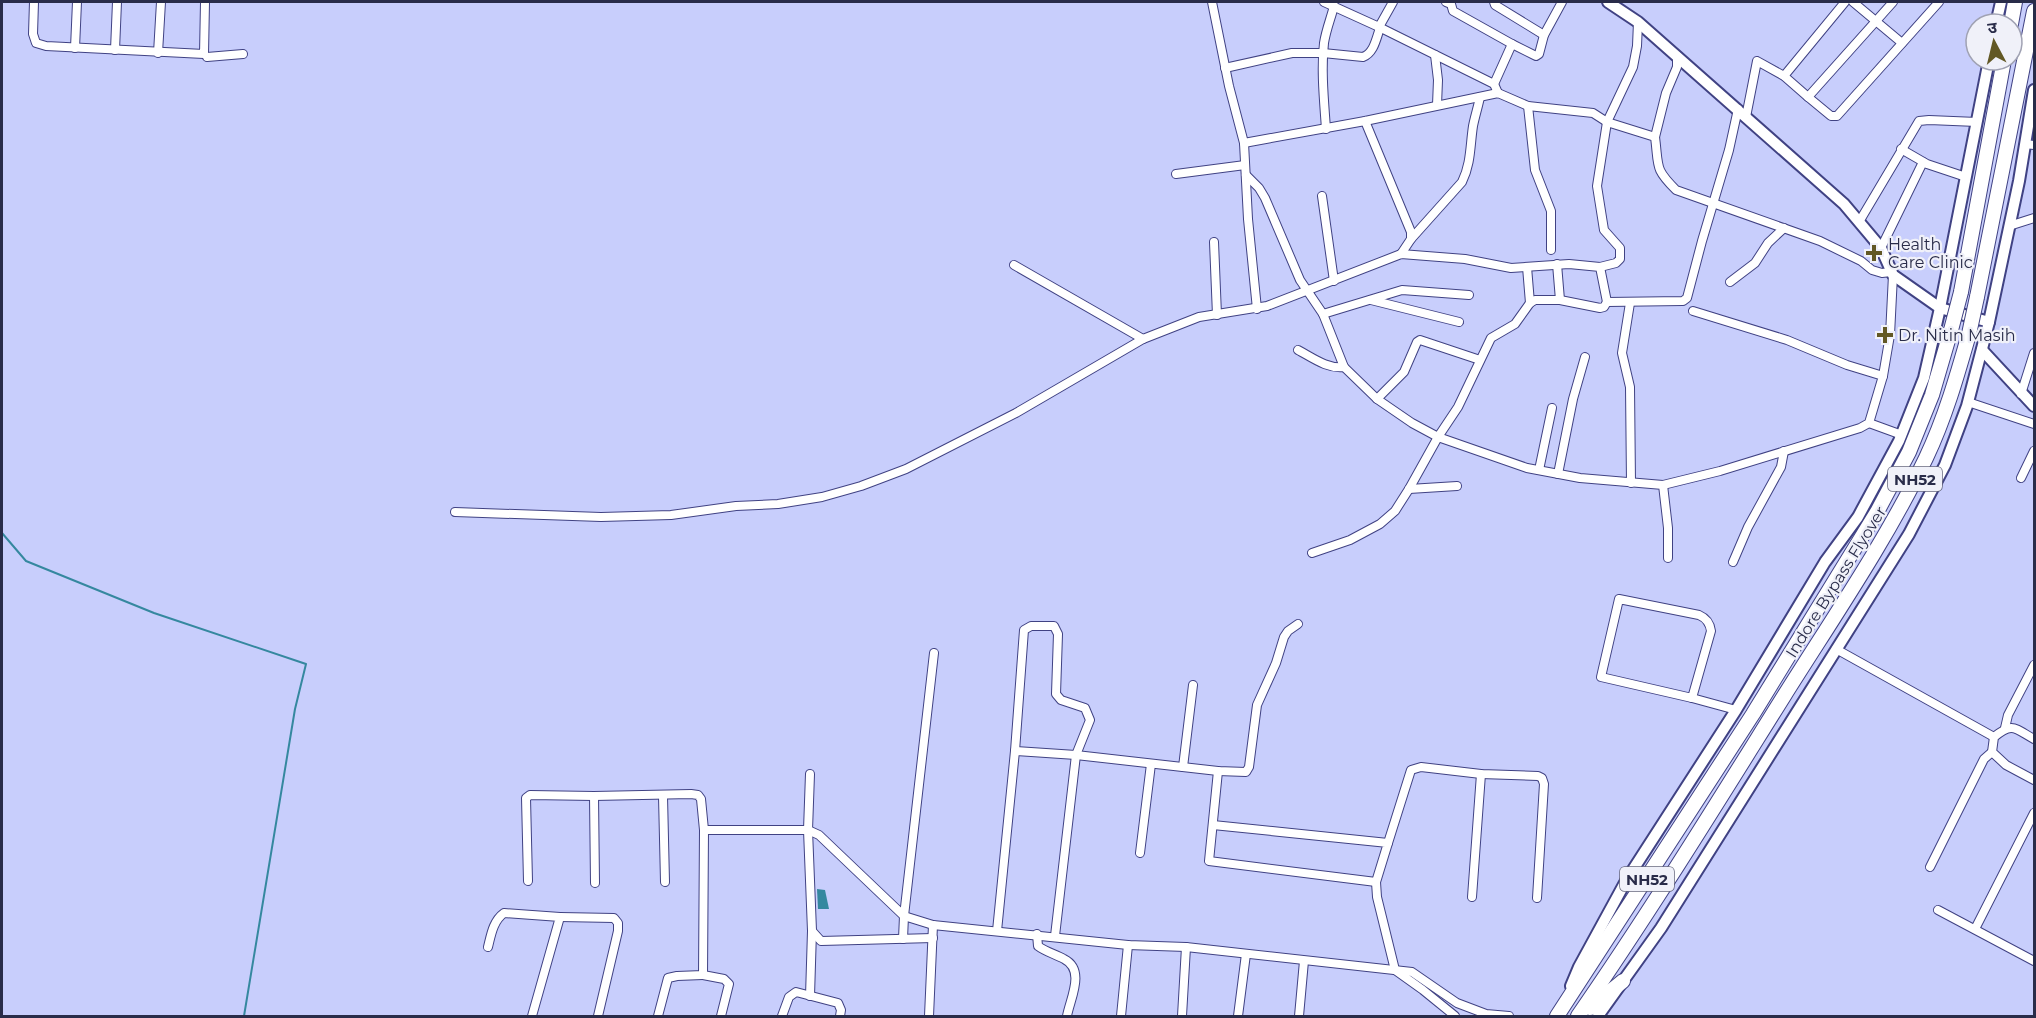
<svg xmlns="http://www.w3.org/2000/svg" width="2036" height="1018" font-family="Montserrat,'Noto Sans Devanagari',sans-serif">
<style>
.water{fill:#35889f}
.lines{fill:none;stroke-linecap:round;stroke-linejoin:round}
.stream{stroke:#35889f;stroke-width:2}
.street-casing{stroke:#404283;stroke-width:10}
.secondary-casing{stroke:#404283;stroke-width:14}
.highway-casing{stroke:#404283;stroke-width:16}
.street{stroke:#fff;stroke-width:8}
.secondary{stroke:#fff;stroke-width:10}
.highway{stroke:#fff;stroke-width:14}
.highway-bridge-casing{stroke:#404283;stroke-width:16;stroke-linecap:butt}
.highway-bridge{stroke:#fff;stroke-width:14}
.poi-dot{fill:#625825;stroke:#f0f1f9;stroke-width:2}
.labels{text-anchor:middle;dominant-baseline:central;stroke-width:4.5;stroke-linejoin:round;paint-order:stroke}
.shield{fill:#f0f1f9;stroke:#65677e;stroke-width:1.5}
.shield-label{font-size:15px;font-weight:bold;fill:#292c49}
.poi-label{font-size:16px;fill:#292c49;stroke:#f0f1f9;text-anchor:start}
.street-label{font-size:16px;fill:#292c49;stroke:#f0f1f9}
</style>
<rect width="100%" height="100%" fill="#c8cefc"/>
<path class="water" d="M 817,889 L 825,890 L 829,909 L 818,909 Z"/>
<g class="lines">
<path class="stream" d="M 2,533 L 26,561 L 154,613 L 306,664 L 295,709 L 244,1016"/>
<g class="street-casing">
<g id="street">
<path d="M 34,2 L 33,34 L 36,43 L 46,46 L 204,54 L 205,2"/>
<path d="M 1212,2 L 1229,86 L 1244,143 L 1248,219 L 1257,309"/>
<path d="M 1324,2 L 1379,27 L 1393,2"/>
<path d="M 1446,2 L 1451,4 L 1453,11 L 1512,44 L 1536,56 L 1539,54 L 1544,35 L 1562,2"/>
<path d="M 1494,2 L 1495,5 L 1544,35"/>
<path d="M 1853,2 L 1902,43"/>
<path d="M 1379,27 L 1494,84 L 1498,93"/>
<path d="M 75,48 L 77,2"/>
<path d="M 115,50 L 117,2"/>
<path d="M 158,53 L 161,2"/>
<path d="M 1435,55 L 1438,80 L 1437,105"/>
<path d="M 207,57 L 243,54"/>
<path d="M 1225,68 L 1292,53 L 1323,53 L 1363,57 C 1374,53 1376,39 1380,28"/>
<path d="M 1784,76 L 1845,2"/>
<path d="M 1494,84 L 1512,44"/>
<path d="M 1808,97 L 1831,116 L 1837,116 L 1939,2"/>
<path d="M 1528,106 L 1535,170 L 1551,211 L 1551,250"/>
<path d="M 1746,117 L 1757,61 L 1784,76 L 1808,97 L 1893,2"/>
<path d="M 1365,121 L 1411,232 L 1411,239 L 1401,254"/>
<path d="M 1326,129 C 1324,100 1321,71 1324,43 C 1326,30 1331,18 1334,6"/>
<path d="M 1655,137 L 1666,93 L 1677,67 L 1677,56"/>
<path d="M 1244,143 L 1365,121 L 1498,93 L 1528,106 L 1593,113 L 1607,122 L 1655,137 C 1659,167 1654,168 1676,190 L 1820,241 L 1861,261 L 1872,270 L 1882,273 L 1891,272"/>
<path d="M 2025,144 L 2034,145"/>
<path d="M 1901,149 L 1927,164 L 1966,177"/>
<path d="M 1176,174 L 1245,165"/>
<path d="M 1246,175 L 1259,188 L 1265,198 L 1300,280 L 1323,314 L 1344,367 L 1377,399 L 1412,423 L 1438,437 L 1527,468 L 1580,478 L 1663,485 L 1668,528 L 1668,558"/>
<path d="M 1322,196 L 1334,281"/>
<path d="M 1859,222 L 1919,121 L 1929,120 L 1977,122"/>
<path d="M 2009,226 L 2034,218"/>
<path d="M 1411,239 L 1462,182 C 1471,164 1470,146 1473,126 C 1475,116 1478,107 1480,97"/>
<path d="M 1214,242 L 1217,315"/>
<path d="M 1881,248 L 1923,162"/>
<path d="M 1557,264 L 1560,300"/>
<path d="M 1014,265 L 1143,339 L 1199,317 L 1267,306 L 1401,254 L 1465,259 L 1511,268 L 1569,264 L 1600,267 L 1607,302"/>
<path d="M 1527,267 L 1530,303"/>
<path d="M 1600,267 L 1616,263 L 1620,259 L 1620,248 L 1604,230 L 1597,186 L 1607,122 L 1633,67 L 1637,46 L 1638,22"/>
<path d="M 1730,282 L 1755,263 L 1768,243 L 1784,228"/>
<path d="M 1371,300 L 1459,322"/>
<path d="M 1630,303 L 1622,353 L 1630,387 L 1631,483"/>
<path d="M 1323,314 L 1402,290 L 1469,295"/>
<path d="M 1298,350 C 1313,358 1327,369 1344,367"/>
<path d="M 1883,376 L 1890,335 L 1893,275"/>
<path d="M 2021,394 L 2034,353"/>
<path d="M 1377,399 L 1404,372 L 1417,342 L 1420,340 L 1480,360"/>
<path d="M 1968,402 L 2034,424"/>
<path d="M 1869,423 L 1902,435"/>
<path d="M 1539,470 L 1552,408"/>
<path d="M 1558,474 L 1573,399 L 1585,357"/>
<path d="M 2021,478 L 2034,451"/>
<path d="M 1663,485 L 1720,471 L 1860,428 L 1869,423 L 1883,376 L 1847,365 L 1787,340 L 1693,311"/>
<path d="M 1409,489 L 1457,486"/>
<path d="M 455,512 L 601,517 L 671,515 L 736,506 L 778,504 L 822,497 L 861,486 L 906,469 L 1016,413 L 1143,339"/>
<path d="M 1312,553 L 1350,540 L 1380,524 L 1395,511 L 1409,489 L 1438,437 L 1458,407 L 1491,338 L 1515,324 L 1530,303 L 1535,300 L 1560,300 L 1600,308 L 1604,307 L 1607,302 L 1683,301 L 1687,298 L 1702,241 L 1729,150 L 1738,109"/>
<path d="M 1733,562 L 1748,527 L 1781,467 L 1784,451"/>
<path d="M 1619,599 L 1699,615 C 1706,618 1710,623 1711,631 L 1692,698 L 1601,677 Z"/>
<path d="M 1836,649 L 1994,737"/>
<path d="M 1692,698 L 1736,710"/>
<path d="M 2005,728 L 2008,715 L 2034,665"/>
<path d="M 2034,739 C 2014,728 2013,722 1994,737 L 1992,752 L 2006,765 L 2034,780"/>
<path d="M 1015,751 L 1024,630 L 1031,626 L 1054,626 L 1058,634 L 1056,694 L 1061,700 L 1085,708 L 1090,720 L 1076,755 L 1055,936"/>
<path d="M 1183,767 L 1193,685"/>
<path d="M 1218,771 L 1209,861 L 1376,882"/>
<path d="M 810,774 L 808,830 L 812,931 L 821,941 L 933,938"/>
<path d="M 594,796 L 595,883"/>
<path d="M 663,796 L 665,882"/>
<path d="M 1213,825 L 1388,843 L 1376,882 L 1377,897 L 1395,970 L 1423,990 L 1455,1016"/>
<path d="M 1388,843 L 1411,770 L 1421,767 L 1481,774 L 1538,776 L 1542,778 L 1544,784 L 1537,898"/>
<path d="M 1140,853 L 1151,764"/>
<path d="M 1930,867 L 1984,759 L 1992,752"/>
<path d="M 528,881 L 526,798 L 530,795 L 594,796 L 691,794 L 698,795 L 701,799 L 704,830 L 808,830 L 819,835 L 904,916 L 933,925 L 1128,945 L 1186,947 L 1412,972 L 1457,1003 L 1486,1014 L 1509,1016"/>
<path d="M 1472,897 L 1481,774"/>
<path d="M 1938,910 L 2034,961"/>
<path d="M 560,917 L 614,918 L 618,923 L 618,931 L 598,1016"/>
<path d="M 1975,929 L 2034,813"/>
<path d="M 997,931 L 1015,751 L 1076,755 L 1218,771 L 1246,772 L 1249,767 L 1257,705 L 1276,663 L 1284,637 L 1288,631 L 1298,624"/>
<path d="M 1037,934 L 1038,946 C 1046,952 1055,954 1064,959 C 1086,970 1070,999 1067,1016"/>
<path d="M 903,939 L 904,916 L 934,653"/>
<path d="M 488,947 C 491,935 493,921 504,913 L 560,917 L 532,1016"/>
<path d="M 703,975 L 724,979 L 729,984 L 721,1016"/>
<path d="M 810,996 L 812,931"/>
<path d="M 658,1016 L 668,978 L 677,976 L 703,975 L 704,830"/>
<path d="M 782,1016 L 789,997 L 796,992 L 838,1003 L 841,1010 L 840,1016"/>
<path d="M 929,1016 L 933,925"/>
<path d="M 1121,1016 L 1128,945"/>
<path d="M 1182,1016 L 1186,947"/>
<path d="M 1238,1016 L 1246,954"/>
<path d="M 1299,1016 L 1304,961"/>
</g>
</g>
<g class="secondary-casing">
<g id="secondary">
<path d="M 1608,2 L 1638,22 L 1844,204 L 1881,248 L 1893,275 L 1940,308 L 1989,322"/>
<path d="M 1996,24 L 2001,2"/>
<path d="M 1982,350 L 2034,406"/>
<path d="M 1571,986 L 1579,967 L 1627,879 L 1736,710 L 1825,562 L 1858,517 L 1899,441 L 1924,378 L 1940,308 L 1989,60"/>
<path d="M 1598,1016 L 1661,928 L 1909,534 L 1945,465 L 1967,406 L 1989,322 L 2019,181 L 2034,90"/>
</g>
</g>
<g class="highway-casing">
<g id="highway">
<path d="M 2011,24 L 2015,2"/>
<path d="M 1961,292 L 2004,60"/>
<path d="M 1977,297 L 2034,11"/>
<path d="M 1590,1008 L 1623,981"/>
<path d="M 1557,1016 L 1753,714 L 1877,512 L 1909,452 L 1932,395 L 1951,330"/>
<path d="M 1578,1016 C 1650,912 1717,803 1784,696 C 1833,618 1886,541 1926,458 C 1945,418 1957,376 1969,334"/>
</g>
</g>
<use href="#street" class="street"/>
<use href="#secondary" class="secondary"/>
<use href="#highway" class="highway"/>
<g class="highway-bridge-casing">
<g id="highway-bridge">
<path d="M 1951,330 L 1961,292"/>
<path d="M 1969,334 L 1977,297"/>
</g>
</g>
<use href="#highway-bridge" class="highway-bridge"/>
</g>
<g class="poi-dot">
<path d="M1871 244h6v6h6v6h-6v6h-6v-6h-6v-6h6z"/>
<path d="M1882 326h6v6h6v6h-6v6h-6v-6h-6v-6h6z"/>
</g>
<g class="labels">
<g class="shield">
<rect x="1888" y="467" width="54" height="24" rx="4.5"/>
<rect x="1620" y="867" width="54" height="24" rx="4.5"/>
</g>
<g class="shield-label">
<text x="1915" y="479">NH52</text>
<text x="1647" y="879">NH52</text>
</g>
<g class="poi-label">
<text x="1888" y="244">Health<tspan x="1888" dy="18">Care Clinic</tspan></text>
<text x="1898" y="335">Dr. Nitin Masih</text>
</g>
<g class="street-label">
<text transform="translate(1836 582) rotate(-58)">Indore Bypass Flyover</text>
</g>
</g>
<rect width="2036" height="1018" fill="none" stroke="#292c49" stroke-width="6"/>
<g transform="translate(1994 42) rotate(353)"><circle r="28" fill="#f0f1f9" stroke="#a0a2b3" stroke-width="1.5"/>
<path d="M0-4.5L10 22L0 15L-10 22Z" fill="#625825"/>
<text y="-9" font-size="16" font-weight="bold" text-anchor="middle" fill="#292c49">उ</text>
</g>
</svg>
